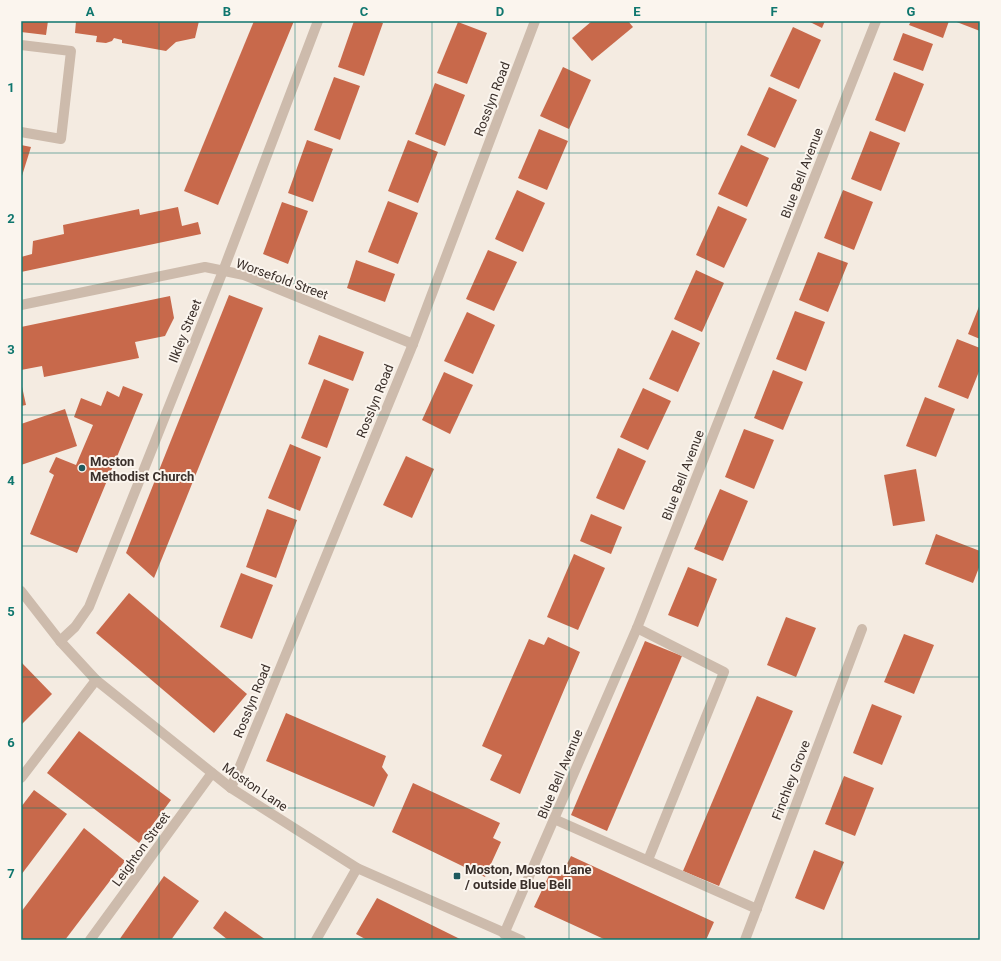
<svg xmlns="http://www.w3.org/2000/svg" width="1001" height="961" font-family="Roboto,sans-serif">
<style>
.building{fill:#c8694b}
.lines{fill:none;stroke-linecap:round;stroke-linejoin:round}
.minor{stroke:#cdbbac;stroke-width:10}
.grid{fill:none;stroke:#0f766e;stroke-width:1;stroke-opacity:0.55}
.poi-dot{fill:#1f5a5e;stroke:#fbf5ee;stroke-width:1.5}
.labels{text-anchor:middle;dominant-baseline:central;stroke-width:4;stroke-linejoin:round;paint-order:stroke}
.street-label{font-size:13px;fill:#3b302b;stroke:#fbf5ee}
.poi-label{font-size:13px;font-weight:bold;fill:#3b302b;stroke:#fbf5ee;text-anchor:start}
.neatline{fill:none;stroke:#0f766e;stroke-width:1.5}
.grid-label{font-size:13px;text-anchor:middle;font-weight:bold;fill:#0f766e}
</style>
<rect width="100%" height="100%" fill="#f4ebe1"/>
<g class="building">
<path d="M 22,21 L 48,21 L 46,35 L 21,32 Z"/>
<path d="M 76,21 L 199,21 L 195,38 L 176,42 L 166,51 L 122,43 L 122,40 L 114,38 L 112,41 L 106,43 L 96,42 L 97,36 L 75,33 Z"/>
<path d="M 254,21 L 294,21 L 218,205 L 184,191 Z"/>
<path d="M 354,21 L 376,21 L 383,23 L 364,76 L 338,67 Z"/>
<path d="M 592,21 L 628,21 L 633,27 L 592,61 L 572,38 Z"/>
<path d="M 808,21 L 825,21 L 822,28 Z"/>
<path d="M 911,21 L 949,21 L 943,38 L 909,25 Z"/>
<path d="M 954,21 L 980,21 L 980,31 Z"/>
<path d="M 458,22 L 487,33 L 467,84 L 437,73 Z"/>
<path d="M 793,27 L 821,40 L 799,89 L 770,76 Z"/>
<path d="M 903,33 L 933,44 L 923,71 L 893,60 Z"/>
<path d="M 563,67 L 591,80 L 569,129 L 540,116 Z"/>
<path d="M 894,72 L 924,84 L 905,132 L 875,120 Z"/>
<path d="M 334,77 L 360,86 L 340,140 L 314,130 Z"/>
<path d="M 435,83 L 465,95 L 445,146 L 415,134 Z"/>
<path d="M 769,87 L 797,100 L 775,148 L 747,135 Z"/>
<path d="M 539,129 L 568,141 L 547,190 L 518,178 Z"/>
<path d="M 870,131 L 900,143 L 881,191 L 851,179 Z"/>
<path d="M 307,140 L 333,149 L 313,202 L 288,193 Z"/>
<path d="M 408,140 L 438,152 L 418,203 L 388,191 Z"/>
<path d="M 21,145 L 31,147 L 21,179 Z"/>
<path d="M 741,145 L 769,158 L 747,207 L 718,194 Z"/>
<path d="M 517,190 L 545,203 L 523,252 L 495,239 Z"/>
<path d="M 843,190 L 873,202 L 854,250 L 824,238 Z"/>
<path d="M 388,201 L 418,213 L 398,264 L 368,252 Z"/>
<path d="M 282,202 L 308,211 L 288,264 L 263,254 Z"/>
<path d="M 718,206 L 747,219 L 724,268 L 696,255 Z"/>
<path d="M 178,207 L 182,226 L 198,222 L 201,234 L 21,272 L 21,257 L 32,254 L 33,241 L 64,234 L 63,225 L 139,209 L 140,215 Z"/>
<path d="M 488,250 L 517,262 L 494,311 L 466,299 Z"/>
<path d="M 818,252 L 848,263 L 828,312 L 799,300 Z"/>
<path d="M 356,260 L 395,274 L 385,302 L 347,288 Z"/>
<path d="M 696,270 L 724,283 L 702,332 L 674,319 Z"/>
<path d="M 229,295 L 263,308 L 154,578 L 126,553 Z"/>
<path d="M 170,296 L 174,318 L 165,336 L 135,342 L 139,358 L 44,377 L 42,366 L 21,370 L 21,327 Z"/>
<path d="M 980,304 L 980,339 L 968,334 Z"/>
<path d="M 795,311 L 825,322 L 806,371 L 776,359 Z"/>
<path d="M 467,312 L 495,325 L 473,374 L 444,361 Z"/>
<path d="M 672,330 L 700,343 L 678,392 L 649,379 Z"/>
<path d="M 319,335 L 364,352 L 353,381 L 308,364 Z"/>
<path d="M 957,339 L 980,348 L 980,369 L 968,399 L 938,387 Z"/>
<path d="M 773,370 L 803,382 L 783,430 L 754,418 Z"/>
<path d="M 444,372 L 473,385 L 450,434 L 422,420 Z"/>
<path d="M 324,379 L 349,389 L 327,448 L 301,438 Z"/>
<path d="M 21,382 L 26,405 L 21,406 Z"/>
<path d="M 123,386 L 143,394 L 77,553 L 30,534 L 54,475 L 49,472 L 56,457 L 76,465 L 93,425 L 74,417 L 81,398 L 101,406 L 107,391 L 119,397 Z"/>
<path d="M 643,388 L 671,401 L 648,450 L 620,437 Z"/>
<path d="M 925,397 L 955,409 L 936,457 L 906,446 Z"/>
<path d="M 65,409 L 77,446 L 21,465 L 21,424 Z"/>
<path d="M 744,429 L 774,440 L 754,489 L 725,477 Z"/>
<path d="M 290,444 L 321,457 L 300,511 L 268,498 Z"/>
<path d="M 618,448 L 646,461 L 624,510 L 596,498 Z"/>
<path d="M 406,456 L 434,469 L 412,518 L 383,505 Z"/>
<path d="M 916,469 L 925,521 L 893,526 L 884,475 Z"/>
<path d="M 720,489 L 748,501 L 723,561 L 694,549 Z"/>
<path d="M 267,509 L 297,520 L 276,578 L 246,567 Z"/>
<path d="M 591,514 L 622,527 L 611,554 L 580,541 Z"/>
<path d="M 936,534 L 980,551 L 980,565 L 973,583 L 925,564 Z"/>
<path d="M 574,554 L 605,568 L 578,630 L 547,617 Z"/>
<path d="M 688,567 L 717,579 L 698,627 L 668,615 Z"/>
<path d="M 241,573 L 273,585 L 252,639 L 220,627 Z"/>
<path d="M 129,593 L 247,694 L 214,733 L 96,633 Z"/>
<path d="M 786,617 L 816,628 L 796,677 L 767,665 Z"/>
<path d="M 904,634 L 934,645 L 914,694 L 884,682 Z"/>
<path d="M 548,637 L 580,652 L 520,794 L 490,780 L 502,755 L 482,746 L 529,639 L 544,645 Z"/>
<path d="M 645,641 L 682,656 L 607,831 L 571,815 Z"/>
<path d="M 21,662 L 52,694 L 22,724 L 21,723 Z"/>
<path d="M 757,696 L 793,711 L 719,886 L 683,871 Z"/>
<path d="M 872,704 L 902,716 L 882,765 L 853,753 Z"/>
<path d="M 286,713 L 386,756 L 382,767 L 388,775 L 374,807 L 266,761 Z"/>
<path d="M 79,731 L 171,800 L 139,843 L 47,773 Z"/>
<path d="M 844,776 L 874,788 L 855,836 L 825,824 Z"/>
<path d="M 413,783 L 500,823 L 493,838 L 501,842 L 485,877 L 392,832 Z"/>
<path d="M 34,790 L 67,814 L 21,875 L 21,807 Z"/>
<path d="M 84,828 L 125,861 L 65,940 L 21,940 L 21,912 Z"/>
<path d="M 814,850 L 844,862 L 824,910 L 795,898 Z"/>
<path d="M 571,856 L 714,922 L 706,940 L 606,940 L 534,907 L 551,871 L 561,876 Z"/>
<path d="M 164,876 L 199,901 L 171,940 L 119,940 Z"/>
<path d="M 377,898 L 462,940 L 367,940 L 356,934 Z"/>
<path d="M 225,911 L 266,940 L 228,940 L 213,928 Z"/>
</g>
<g class="lines">
<g class="minor">
<path d="M 21,45 L 71,51 L 61,139 L 21,132"/>
<path d="M 21,305 L 205,267 L 244,275 L 413,344"/>
<path d="M 21,591 L 60,641 L 96,680 L 231,788 L 357,868 L 521,940"/>
<path d="M 637,628 L 724,672 L 648,860"/>
<path d="M 60,641 L 75,627 L 89,607 L 223,271 L 318,21"/>
<path d="M 21,778 L 96,680"/>
<path d="M 231,788 L 413,344 L 535,21"/>
<path d="M 554,819 L 757,909"/>
<path d="M 504,934 L 637,628 L 876,21"/>
<path d="M 90,940 L 212,773"/>
<path d="M 316,940 L 357,868"/>
<path d="M 745,940 L 862,629"/>
</g>
</g>
<path class="grid" d="M 159,21 L 159,940M 295,21 L 295,940M 432,21 L 432,940M 569,21 L 569,940M 706,21 L 706,940M 842,21 L 842,940M 21,153 L 980,153M 21,284 L 980,284M 21,415 L 980,415M 21,546 L 980,546M 21,677 L 980,677M 21,808 L 980,808"/>
<g class="poi-dot">
<circle cx="82" cy="468" r="4"/>
<rect x="453" y="872" width="8" height="8" rx="2"/>
</g>
<g class="labels">
<g class="street-label">
<text transform="translate(492 99) rotate(-69)">Rosslyn Road</text>
<text transform="translate(802 173) rotate(-69)">Blue Bell Avenue</text>
<text transform="translate(282 279) rotate(20)">Worsefold Street</text>
<text transform="translate(185 331) rotate(-68)">Ilkley Street</text>
<text transform="translate(375 401) rotate(-68)">Rosslyn Road</text>
<text transform="translate(683 475) rotate(-69)">Blue Bell Avenue</text>
<text transform="translate(252 701) rotate(-68)">Rosslyn Road</text>
<text transform="translate(560 774) rotate(-67)">Blue Bell Avenue</text>
<text transform="translate(791 780) rotate(-69)">Finchley Grove</text>
<text transform="translate(255 787) rotate(34)">Moston Lane</text>
<text transform="translate(141 849) rotate(-54)">Leighton Street</text>
</g>
<g class="poi-label">
<text x="90" y="461">Moston<tspan x="90" dy="15">Methodist Church</tspan></text>
<text x="465" y="869">Moston, Moston Lane<tspan x="465" dy="15">/ outside Blue Bell</tspan></text>
</g>
</g>
<rect width="1001" height="961" fill="none" stroke="#fbf5ee" stroke-width="44"/>
<rect x="22" y="22" width="957" height="917" class="neatline"/>
<g class="grid-label">
<text x="90" y="16">A</text>
<text x="227" y="16">B</text>
<text x="364" y="16">C</text>
<text x="500" y="16">D</text>
<text x="637" y="16">E</text>
<text x="774" y="16">F</text>
<text x="911" y="16">G</text>
<text x="11" y="92">1</text>
<text x="11" y="223">2</text>
<text x="11" y="354">3</text>
<text x="11" y="485">4</text>
<text x="11" y="616">5</text>
<text x="11" y="747">6</text>
<text x="11" y="878">7</text>
</g>
</svg>
